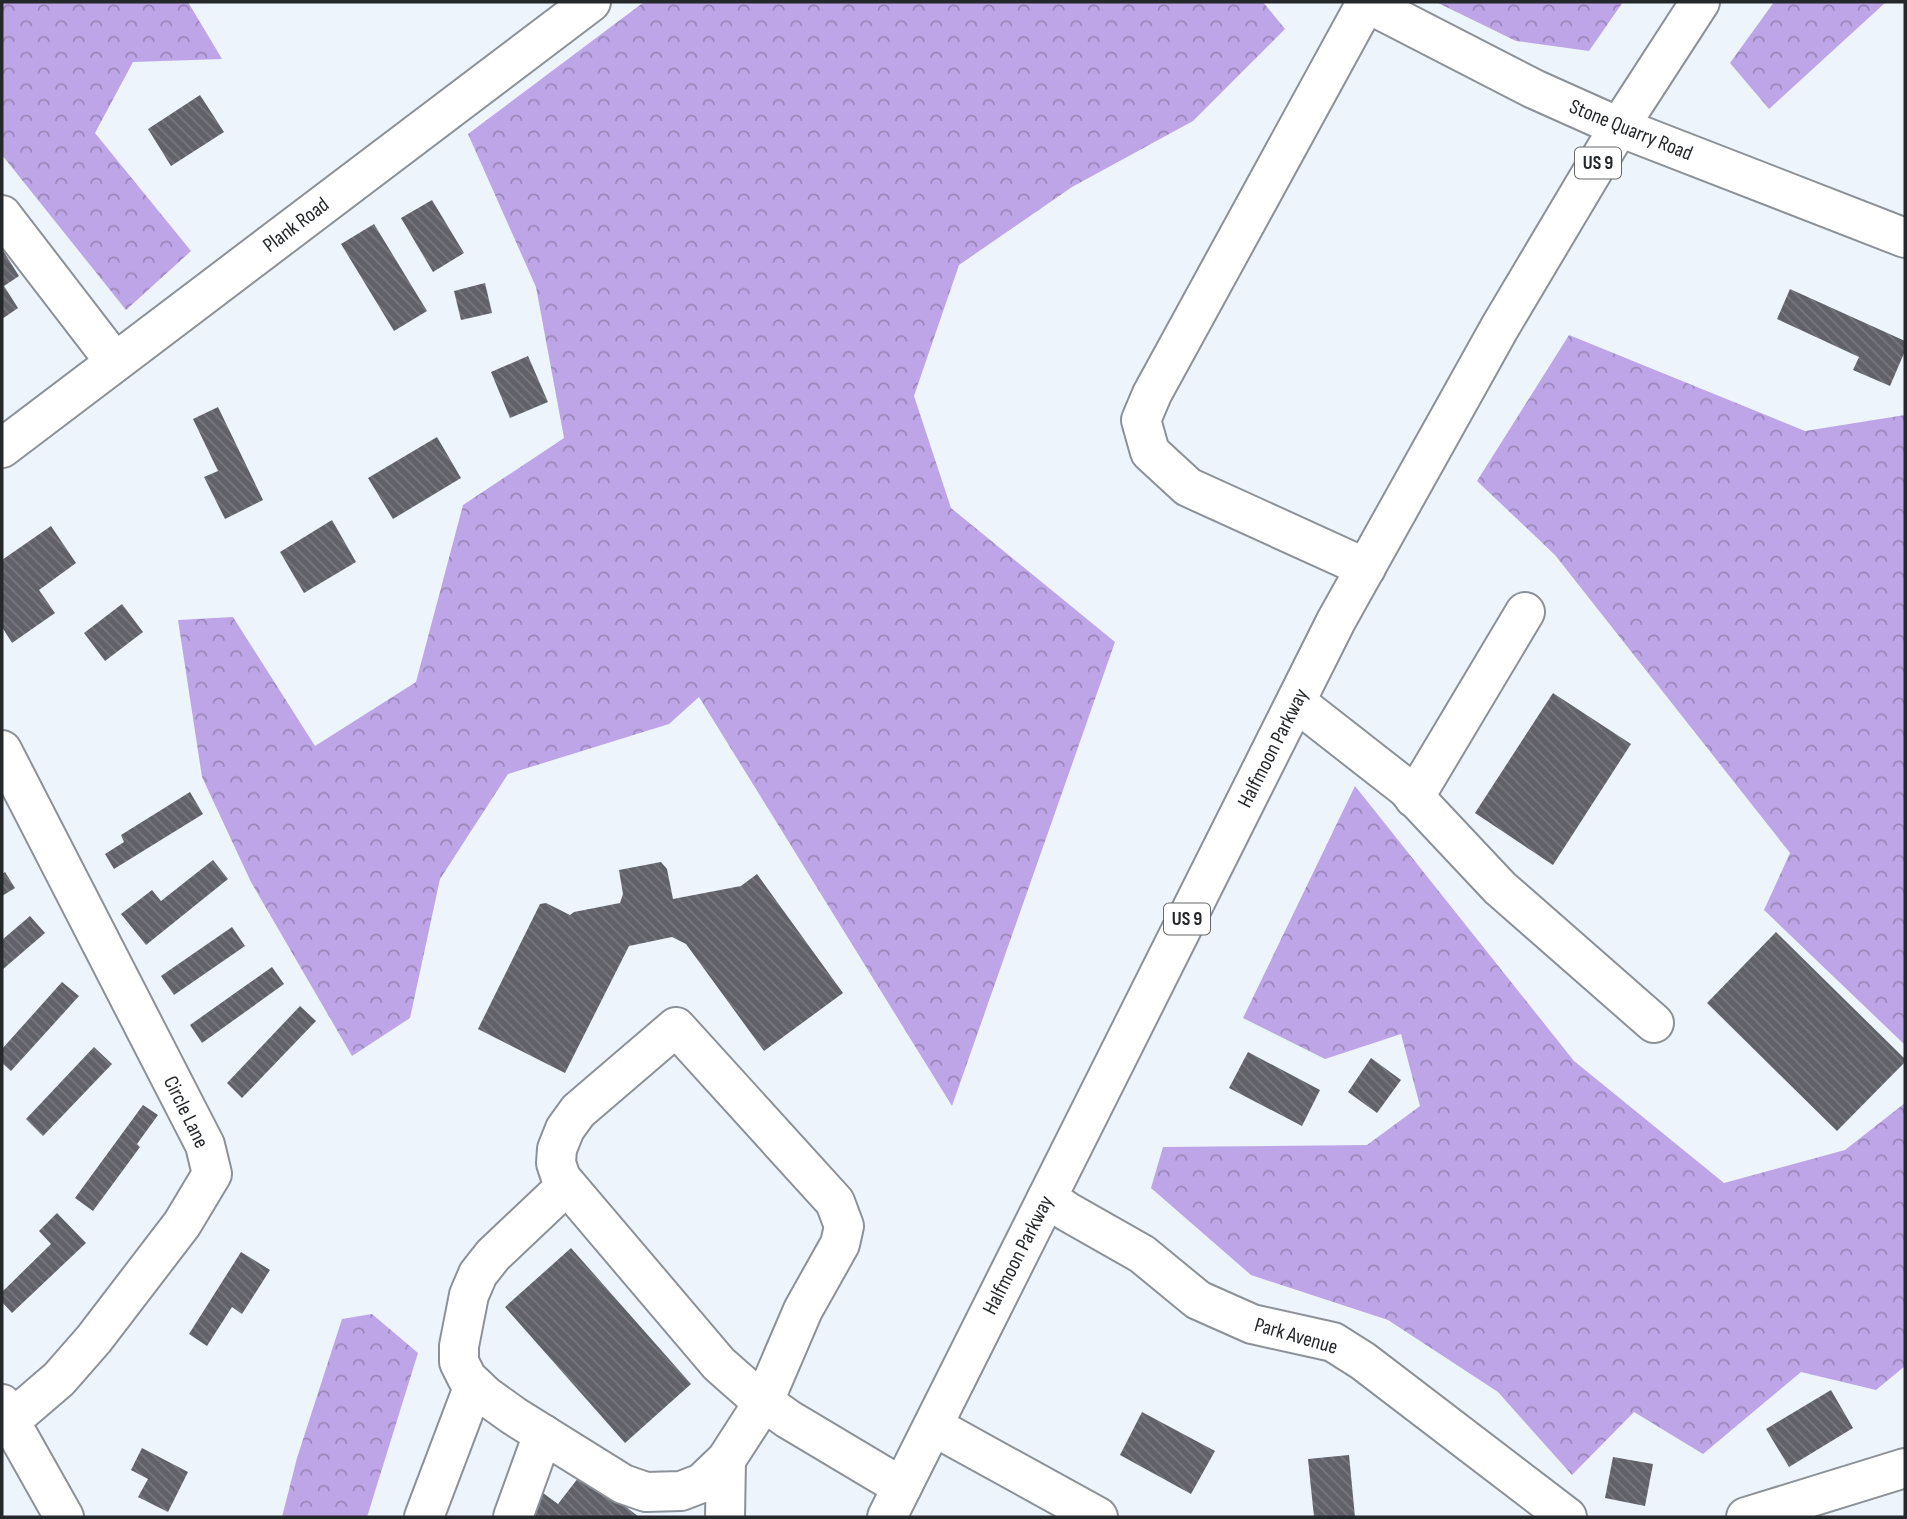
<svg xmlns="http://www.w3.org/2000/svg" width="1907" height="1519" font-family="'Sofia Sans Condensed',sans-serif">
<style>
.forest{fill:url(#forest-crowns)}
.building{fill:url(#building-back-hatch)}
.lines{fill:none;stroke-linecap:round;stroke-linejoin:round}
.minor-casing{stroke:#8c9198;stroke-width:42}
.major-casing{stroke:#8c9198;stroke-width:42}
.minor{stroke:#fff;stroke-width:38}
.major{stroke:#fff;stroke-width:38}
.labels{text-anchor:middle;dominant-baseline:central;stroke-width:7;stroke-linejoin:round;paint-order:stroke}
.shield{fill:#fff;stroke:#66686a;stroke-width:2}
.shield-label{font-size:19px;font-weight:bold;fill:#25282a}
.street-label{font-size:21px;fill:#25282a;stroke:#fff}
</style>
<defs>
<pattern id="forest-crowns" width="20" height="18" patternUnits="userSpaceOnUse" patternTransform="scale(1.75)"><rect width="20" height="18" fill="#bea5e7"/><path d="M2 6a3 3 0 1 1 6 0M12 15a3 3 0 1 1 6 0" fill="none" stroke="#9a86bb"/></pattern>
<pattern id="building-back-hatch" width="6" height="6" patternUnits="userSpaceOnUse" patternTransform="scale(1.75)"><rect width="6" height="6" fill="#606169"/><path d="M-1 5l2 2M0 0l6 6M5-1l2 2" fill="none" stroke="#78787e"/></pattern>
</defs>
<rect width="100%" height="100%" fill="#eef4fc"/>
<g class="forest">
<path d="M 2,2 L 188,2 L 222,59 L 133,62 L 95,133 L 191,251 L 126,310 L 2,155 Z"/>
<path d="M 644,2 L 1263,2 L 1285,29 L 1193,121 L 1072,187 L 959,265 L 914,396 L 951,508 L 1115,642 L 952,1106 L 699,697 L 669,724 L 508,774 L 440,879 L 410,1018 L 352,1056 L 251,882 L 202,777 L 178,620 L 233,617 L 315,746 L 416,682 L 463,505 L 564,438 L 536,287 L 468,134 Z"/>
<path d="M 1436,2 L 1623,2 L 1589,51 L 1516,41 Z"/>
<path d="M 1774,2 L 1886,2 L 1769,109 L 1730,63 Z"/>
<path d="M 1569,335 L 1805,431 L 1905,415 L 1905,1045 L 1764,910 L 1790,853 L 1555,555 L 1477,481 Z"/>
<path d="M 1355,786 L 1574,1061 L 1724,1183 L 1845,1150 L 1905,1103 L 1905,1366 L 1876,1390 L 1801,1372 L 1703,1454 L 1634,1412 L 1572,1475 L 1498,1392 L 1388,1320 L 1251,1275 L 1151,1188 L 1163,1147 L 1367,1145 L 1420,1106 L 1401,1034 L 1325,1059 L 1243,1018 Z"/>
<path d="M 372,1314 L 418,1353 L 367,1517 L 282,1517 L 297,1458 L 342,1319 Z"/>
</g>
<g class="building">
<path d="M 200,95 L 224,132 L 171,166 L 148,129 Z"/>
<path d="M 432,200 L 464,253 L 433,272 L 401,218 Z"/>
<path d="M 374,224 L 427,311 L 394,331 L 341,244 Z"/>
<path d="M 2,249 L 19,276 L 4,286 L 18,308 L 2,319 Z"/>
<path d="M 485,283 L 492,313 L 461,320 L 454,291 Z"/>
<path d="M 1790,289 L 1905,341 L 1905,351 L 1890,386 L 1853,370 L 1859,357 L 1777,319 Z"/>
<path d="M 528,356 L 548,402 L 510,418 L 491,372 Z"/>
<path d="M 218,407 L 263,500 L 225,519 L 204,477 L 218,471 L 193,419 Z"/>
<path d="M 437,437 L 461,478 L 393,519 L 368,478 Z"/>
<path d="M 332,520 L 356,562 L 304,593 L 280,552 Z"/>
<path d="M 51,526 L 76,563 L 39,590 L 55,613 L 12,643 L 2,627 L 2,560 Z"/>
<path d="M 122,604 L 143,632 L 105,661 L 84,633 Z"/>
<path d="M 1553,693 L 1631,744 L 1553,865 L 1475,813 Z"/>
<path d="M 190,792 L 203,814 L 114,869 L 105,854 L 124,842 L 121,835 Z"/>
<path d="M 213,860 L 228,879 L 146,945 L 121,914 L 152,890 L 161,901 Z"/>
<path d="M 661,862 L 667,869 L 673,899 L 741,886 L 757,874 L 843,993 L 764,1051 L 686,944 L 672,937 L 629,946 L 565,1073 L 478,1029 L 540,904 L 546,903 L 570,915 L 574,912 L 620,903 L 623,894 L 619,870 Z"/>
<path d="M 5,872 L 15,888 L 2,896 L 2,874 Z"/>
<path d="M 30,916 L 45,933 L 2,970 L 2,940 Z"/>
<path d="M 232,927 L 245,946 L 174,995 L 161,976 Z"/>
<path d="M 1776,932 L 1905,1059 L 1905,1062 L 1837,1131 L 1707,1003 Z"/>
<path d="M 272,967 L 284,984 L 202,1043 L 190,1025 Z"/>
<path d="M 62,982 L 79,996 L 11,1071 L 2,1063 L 2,1049 Z"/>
<path d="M 300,1006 L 316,1021 L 242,1098 L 227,1083 Z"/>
<path d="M 94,1047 L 112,1064 L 43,1136 L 26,1119 Z"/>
<path d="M 1248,1052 L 1320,1090 L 1302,1126 L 1229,1088 Z"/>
<path d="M 1371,1058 L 1401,1080 L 1377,1113 L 1348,1092 Z"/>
<path d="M 143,1105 L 158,1115 L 137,1144 L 140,1147 L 93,1211 L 75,1198 Z"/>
<path d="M 57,1213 L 86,1243 L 12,1313 L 2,1302 L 2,1292 L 51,1244 L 39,1231 Z"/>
<path d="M 571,1248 L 691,1384 L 625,1443 L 505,1307 Z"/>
<path d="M 241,1252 L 270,1270 L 242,1314 L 232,1307 L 207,1346 L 189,1334 Z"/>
<path d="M 1831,1390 L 1853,1428 L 1789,1467 L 1766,1429 Z"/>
<path d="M 1142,1412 L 1215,1451 L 1191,1494 L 1120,1455 Z"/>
<path d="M 142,1448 L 188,1472 L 168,1512 L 138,1497 L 148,1479 L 131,1470 Z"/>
<path d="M 1349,1455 L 1355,1517 L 1314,1517 L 1308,1459 Z"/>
<path d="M 1613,1457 L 1653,1464 L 1645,1506 L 1605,1498 Z"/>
<path d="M 582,1473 L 639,1517 L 530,1517 L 526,1515 L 543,1493 L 558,1504 Z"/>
</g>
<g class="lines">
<g class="minor-casing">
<g id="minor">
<path d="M 1365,2 L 1534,89 L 1619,127 L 1905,238"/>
<path d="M 2,215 L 115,362"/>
<path d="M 2,448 L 591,2"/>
<path d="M 1366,568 L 1188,487 L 1150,452 L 1141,420 L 1152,394 L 1366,3"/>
<path d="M 1296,702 L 1406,788 L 1500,888 L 1654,1023"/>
<path d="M 2,750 L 205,1145 L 212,1174 L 182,1224 L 94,1339 L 59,1379 L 10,1421 L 2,1404"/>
<path d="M 1414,798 L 1525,612"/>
<path d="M 567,1185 L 493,1255 L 478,1274 L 469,1295 L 459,1346 L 459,1362 L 467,1378 L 486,1396 L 514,1416 L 623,1484 L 646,1492 L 681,1491 L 702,1483 L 726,1460 L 764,1401 L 803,1310 L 840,1244 L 844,1226 L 835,1202 L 676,1027 L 578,1111 L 565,1129 L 557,1149 L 556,1163 L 561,1178 L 719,1364 L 753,1394 L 788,1419 L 902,1487"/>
<path d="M 1047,1198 L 1068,1212 L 1142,1254 L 1198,1300 L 1252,1324 L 1333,1342 L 1363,1361 L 1567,1517"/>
<path d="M 2,1425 L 10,1421 L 64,1517"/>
<path d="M 933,1426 L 1098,1517"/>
<path d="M 424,1517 L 474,1385"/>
<path d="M 513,1517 L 543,1434"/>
<path d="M 725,1517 L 726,1460"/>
<path d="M 1746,1517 L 1905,1468"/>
</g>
</g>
<g class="major-casing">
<path id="major" d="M 887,1517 L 1336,621 L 1500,327 L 1619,127 L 1700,2"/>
</g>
<use href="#minor" class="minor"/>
<use href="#major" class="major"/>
</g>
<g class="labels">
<g class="shield">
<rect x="1575" y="147.5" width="46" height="31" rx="5"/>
<rect x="1164" y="903.5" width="46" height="31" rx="5"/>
</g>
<g class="shield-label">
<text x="1598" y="163">US 9</text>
<text x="1187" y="919">US 9</text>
</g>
<g class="street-label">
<text transform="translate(1631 130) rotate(22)">Stone Quarry Road</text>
<text transform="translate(296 225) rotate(-37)">Plank Road</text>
<text transform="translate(1273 748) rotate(-63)">Halfmoon Parkway</text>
<text transform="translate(186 1112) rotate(64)">Circle Lane</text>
<text transform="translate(1018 1255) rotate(-63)">Halfmoon Parkway</text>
<text transform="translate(1296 1336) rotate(16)">Park Avenue</text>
</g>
</g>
<rect width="1907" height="1519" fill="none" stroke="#25282a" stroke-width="7"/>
</svg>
